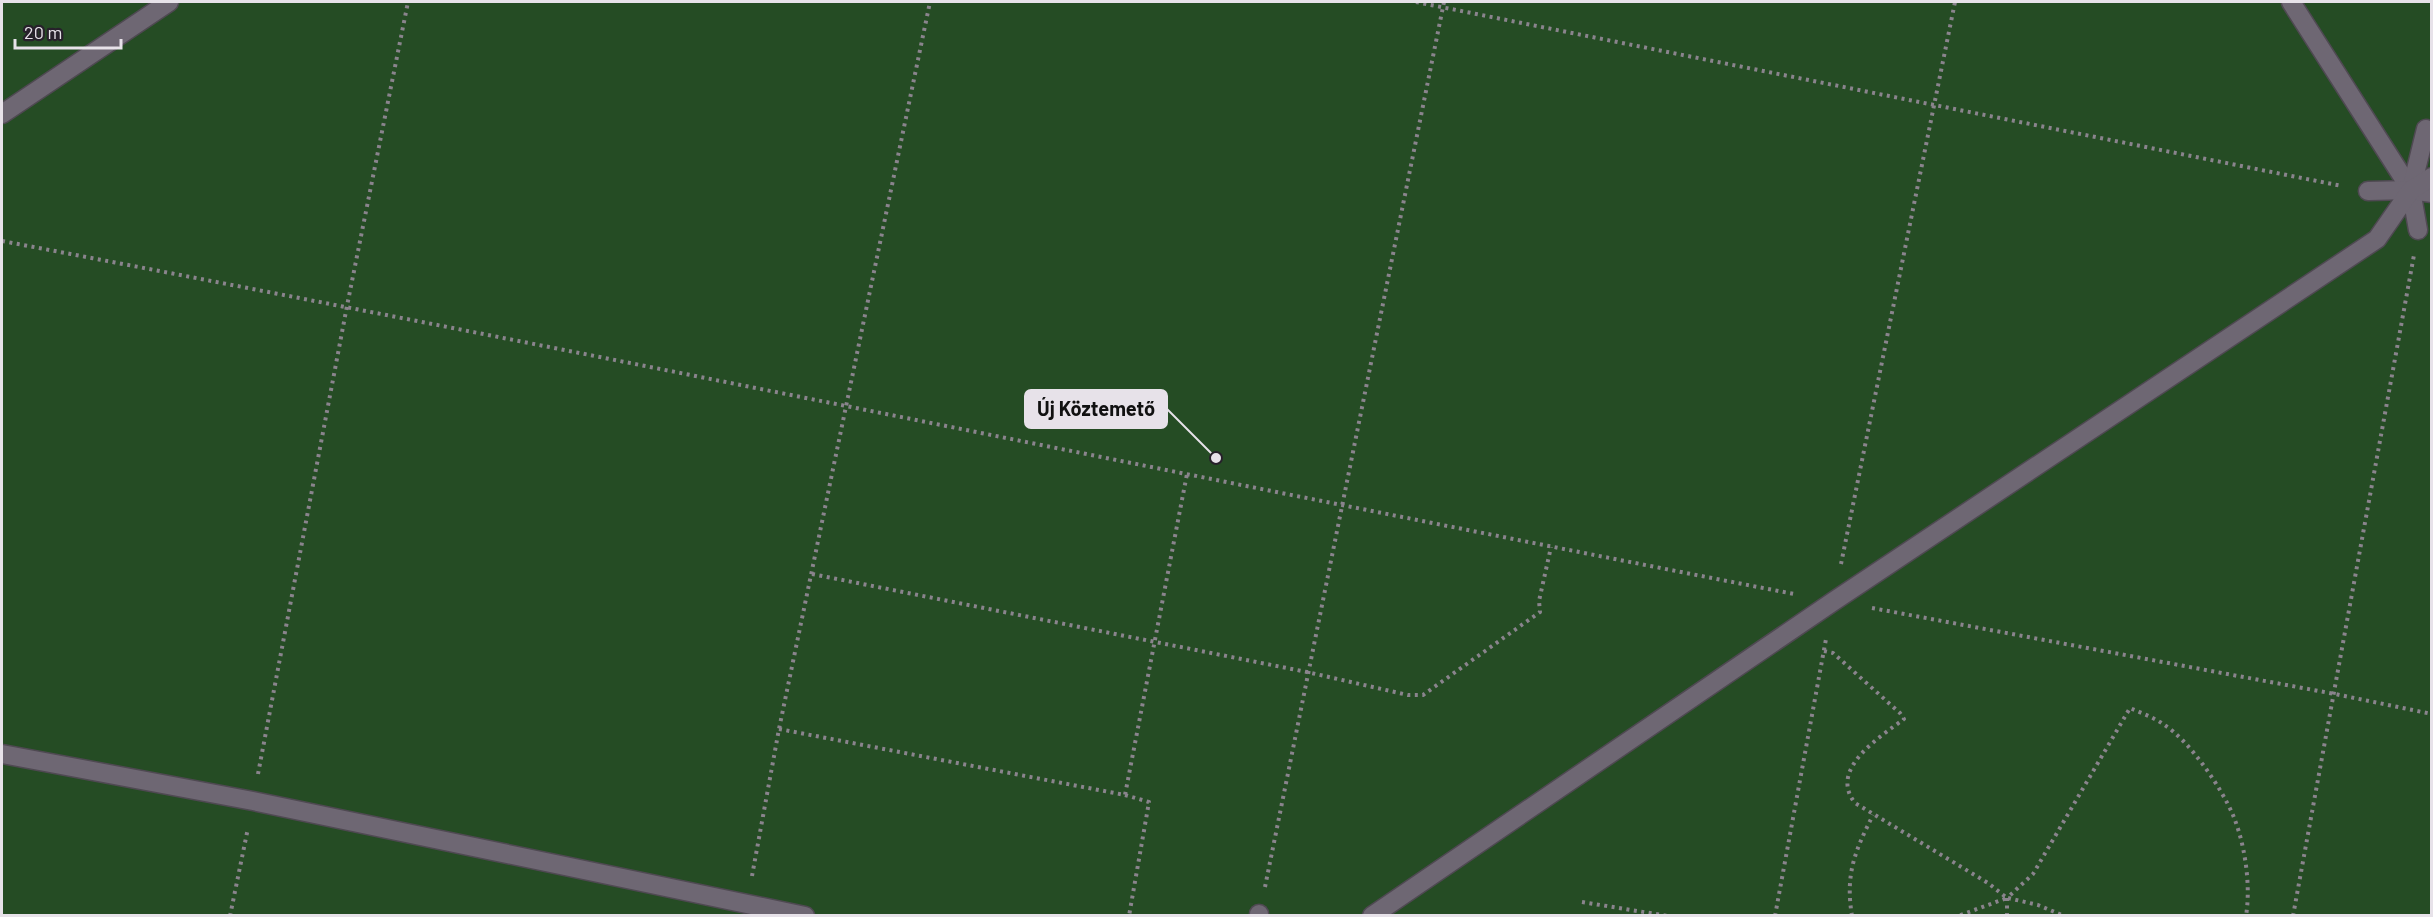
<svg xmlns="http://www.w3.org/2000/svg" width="2433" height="917" font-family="Barlow,sans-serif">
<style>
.green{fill:#254c24}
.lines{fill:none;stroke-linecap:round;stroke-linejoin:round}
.minor-casing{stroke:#4f4952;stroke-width:21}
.path{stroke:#8a848d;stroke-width:4;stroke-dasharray:3 4.5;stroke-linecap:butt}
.minor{stroke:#6e6773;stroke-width:18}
.leader{fill:none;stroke:#e7e2e9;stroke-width:2}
.callout-dot{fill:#e7e2e9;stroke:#27212b;stroke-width:2}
.callout{fill:#e7e2e9;stroke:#e7e2e9;stroke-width:2}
.callout-label{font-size:20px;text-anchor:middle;font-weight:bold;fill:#111}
</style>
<rect width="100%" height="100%" fill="#312b35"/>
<rect class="green" x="2" y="2" width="2429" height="913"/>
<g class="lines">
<g class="minor-casing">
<g id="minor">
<path d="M 2291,2 L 2411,190 L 2418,230"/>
<path d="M 2,114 L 169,2"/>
<path d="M 2411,190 L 2426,129"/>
<path d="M 2368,191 L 2411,190 L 2432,193"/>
<path d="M 2,754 L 253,801 L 805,916"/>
<path d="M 1259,916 L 1259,914"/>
<path d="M 1372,916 L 1834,601 L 2377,239 L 2411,190 L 2432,177"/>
</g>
</g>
<g class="path">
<path d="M 1416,2 L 2342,186"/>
<path d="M 2,241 C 600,354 1196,478 1794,594"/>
<path d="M 1841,564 L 1955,2"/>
<path d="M 812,574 L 1307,672 L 1408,695 L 1423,695 L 1540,612 L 1539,601 L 1551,547"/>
<path d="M 1872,608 L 2335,694 L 2432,714"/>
<path d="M 1824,651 L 1833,653 L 1900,713 L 1904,719 C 1880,737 1828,769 1855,803 L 1988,883 L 2007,898 L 1958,916"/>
<path d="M 779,729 L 1125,795 L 1187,474"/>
<path d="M 258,774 L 347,306 L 408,2"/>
<path d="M 1125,795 L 1149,802 L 1129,916"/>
<path d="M 752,876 L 779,729 L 930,2"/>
<path d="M 1265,887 L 1444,2"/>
<path d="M 2008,898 L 2038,905 L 2064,916"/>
<path d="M 1582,902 L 1668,916"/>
<path d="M 230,916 L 248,828"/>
<path d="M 1775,916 L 1826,639"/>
<path d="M 1852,916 C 1845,874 1855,851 1873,815"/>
<path d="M 2007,916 L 2007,898 L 2033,874 L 2130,708 C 2141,713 2153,717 2163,724 C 2189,740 2221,787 2233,815 C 2245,844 2251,885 2246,916"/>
<path d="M 2293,916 L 2414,255"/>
</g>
<use href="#minor" class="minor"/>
</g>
<path class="leader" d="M1216 458L1167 409"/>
<circle class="callout-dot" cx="1216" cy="458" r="6"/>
<rect class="callout" x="1025" y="390" width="142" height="38" rx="6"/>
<g class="callout-label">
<text x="1096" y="416">Új Köztemető</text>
</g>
<rect width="2433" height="917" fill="none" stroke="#e7e2e9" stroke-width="6"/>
<path d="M15 39v9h106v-9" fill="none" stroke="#e7e2e9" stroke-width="3"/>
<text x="24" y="39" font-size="18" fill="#e7e2e9" stroke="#27212b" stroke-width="4.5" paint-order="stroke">20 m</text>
</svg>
